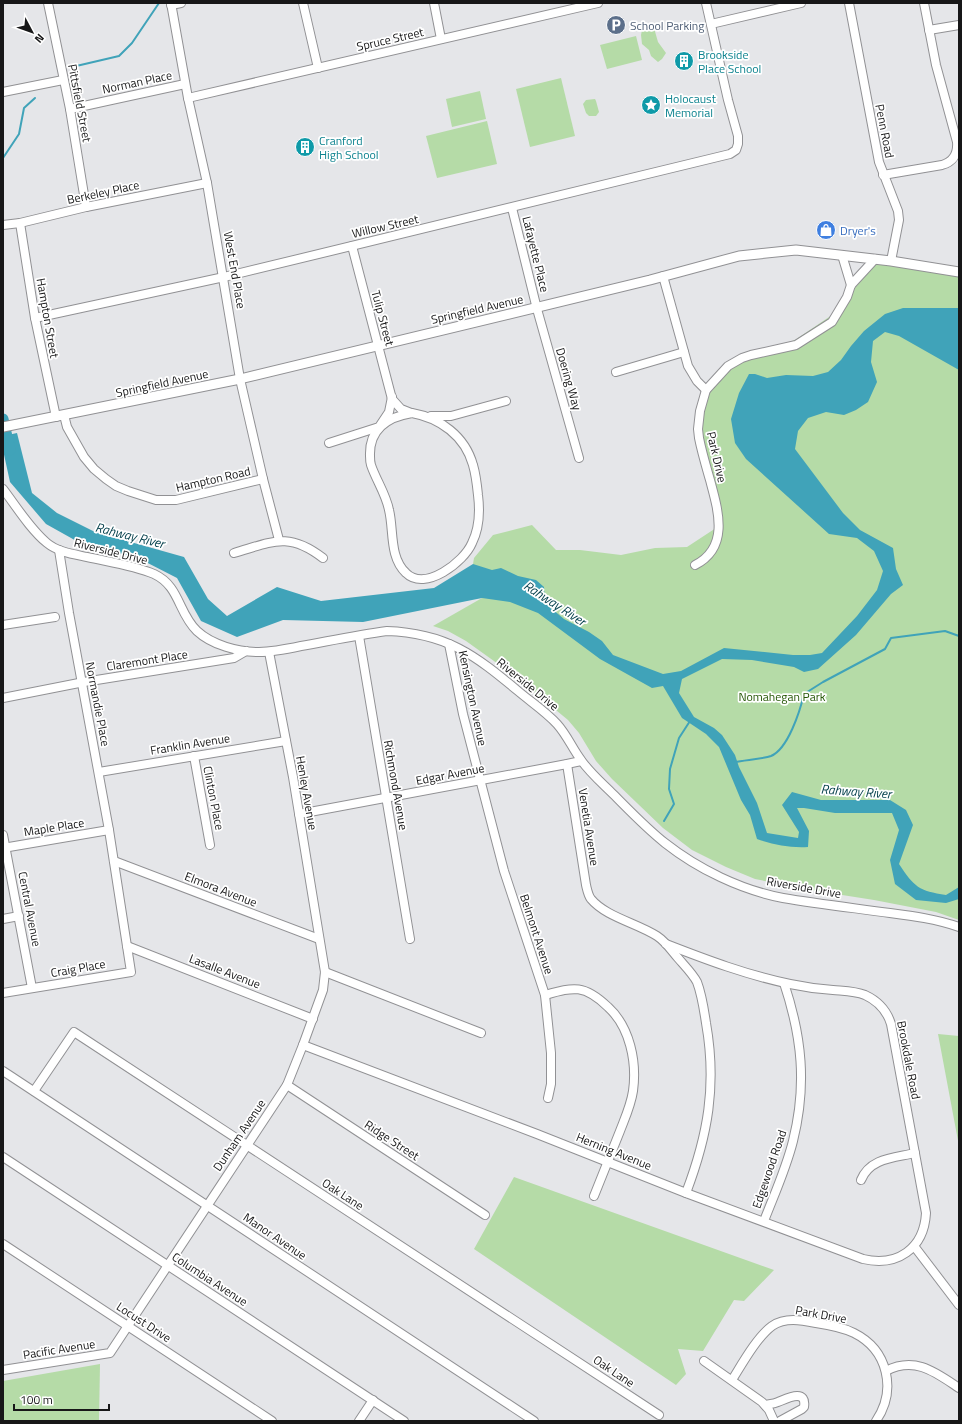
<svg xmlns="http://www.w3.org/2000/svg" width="962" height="1424" font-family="'Titillium Web',sans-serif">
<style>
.green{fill:#b5dba7}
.water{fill:#40a3b9}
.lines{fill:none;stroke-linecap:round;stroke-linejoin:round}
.stream{stroke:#40a3b9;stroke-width:2}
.river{stroke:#40a3b9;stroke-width:11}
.minor-casing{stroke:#919194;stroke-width:10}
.tertiary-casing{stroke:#919194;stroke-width:11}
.minor{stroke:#fff;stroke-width:8}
.tertiary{stroke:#fff;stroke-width:9}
.labels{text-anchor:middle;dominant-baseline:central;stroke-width:3.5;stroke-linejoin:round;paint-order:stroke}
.service-label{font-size:12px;fill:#4e5e75;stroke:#fff;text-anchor:start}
.street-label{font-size:12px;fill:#171718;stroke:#fff}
.culture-label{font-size:12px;fill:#0d838f;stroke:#fff;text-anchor:start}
.shop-label{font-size:12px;fill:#366cbe;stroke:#fff;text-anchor:start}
.park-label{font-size:12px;fill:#245604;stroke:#fff}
.water-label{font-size:13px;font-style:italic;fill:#003d49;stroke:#fff}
</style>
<rect width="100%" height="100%" fill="#e5e6e9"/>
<g class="green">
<path d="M 654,28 L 658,42 L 666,53 L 662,59 L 658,62 L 651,56 L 649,50 L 642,44 L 641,35 L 642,30 Z"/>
<path d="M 636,36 L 642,60 L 607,69 L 600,45 Z"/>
<path d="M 561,78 L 575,136 L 530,147 L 516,89 Z"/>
<path d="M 480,91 L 486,119 L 452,127 L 446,99 Z"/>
<path d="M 595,99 L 596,101 L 599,112 L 596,116 L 589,116 L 586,113 L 583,104 L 586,100 Z"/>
<path d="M 487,121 L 497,164 L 437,178 L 426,136 Z"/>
<path d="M 875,259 L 959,273 L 959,920 L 936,912 L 874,900 L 804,889 L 755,879 L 726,867 L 692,850 L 663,828 L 612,779 L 596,761 L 579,733 L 568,720 L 512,674 L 466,641 L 448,631 L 433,626 L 482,598 L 473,564 L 474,558 L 493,535 L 532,525 L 556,550 L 580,550 L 621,555 L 655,548 L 687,547 L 719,526 L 702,453 L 700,411 L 716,378 L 751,355 L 795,340 L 835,313 L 851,285 Z"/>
<path d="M 938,1034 L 959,1036 L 959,1146 Z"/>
<path d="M 514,1177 L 774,1270 L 744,1301 L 734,1300 L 703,1351 L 678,1349 L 686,1374 L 676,1385 L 474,1249 Z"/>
<path d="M 100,1364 L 99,1421 L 3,1421 L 3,1381 Z"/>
</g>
<path class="water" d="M 903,308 L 959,308 L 959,370 L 899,336 L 885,332 L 873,341 L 871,362 L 877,382 L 868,402 L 856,410 L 844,415 L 826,412 L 808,418 L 798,431 L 795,449 L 843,513 L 860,530 L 893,548 L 896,569 L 903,585 L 891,594 L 856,635 L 818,669 L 804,672 L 794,667 L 752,660 L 722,659 L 682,679 L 679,693 L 694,717 L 714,728 L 722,735 L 735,755 L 739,767 L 757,803 L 767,833 L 798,838 L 799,832 L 782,805 L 792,792 L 821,800 L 890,800 L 906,810 L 913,825 L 899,864 C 914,887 919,891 946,895 L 959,887 L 959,899 L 946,903 L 916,900 L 895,884 L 890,860 L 899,830 L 892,813 L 835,813 L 804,808 L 797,808 L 809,831 L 808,847 C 790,848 774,845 757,839 L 750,815 L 741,800 L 719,747 L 706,734 L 682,718 L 663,686 L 652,688 L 600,659 L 538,613 L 510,602 L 482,598 L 363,622 L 283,620 L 237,637 L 201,621 L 177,578 L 138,558 L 80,543 L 46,524 L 10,482 L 3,450 L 3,436 L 17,433 L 32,493 L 57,513 L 95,532 L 184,557 L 208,599 L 227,616 L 277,587 L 321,601 L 434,588 L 473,564 L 492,570 L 501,568 L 518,576 L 536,580 L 544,587 L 545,603 L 564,619 L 589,632 L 602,641 L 613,655 L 663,674 L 681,671 L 724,648 L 793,655 L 810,655 L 822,653 L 857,616 L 877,590 L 883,571 L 874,551 L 857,538 L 829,534 L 746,459 L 735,443 L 731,419 L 739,393 L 749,374 L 755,374 L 767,378 L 786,375 L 813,376 L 828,372 L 841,360 L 851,346 L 864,331 L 885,314 Z"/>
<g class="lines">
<g class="stream">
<path d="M 72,67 L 119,56 L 132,43 L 159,3"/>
<path d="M 3,158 L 19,134 L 24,108 L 35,98"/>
<path d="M 735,762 C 744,760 763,759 771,756 C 788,749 800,711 804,694 L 823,682 L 885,649 L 891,638 L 945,631 L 959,636"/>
<path d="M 664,821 L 674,804 L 669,789 L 670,769 L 679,738 L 690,721"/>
</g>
<path class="river" d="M 3,419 L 10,450"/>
<g class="minor-casing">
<g id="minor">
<path d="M 48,3 L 70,109 L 86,207"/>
<path d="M 171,3 L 188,98 L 207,183 L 240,379 L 263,479 L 279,540"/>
<path d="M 303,3 L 318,68"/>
<path d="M 434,3 L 441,39"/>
<path d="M 849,3 L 879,162 L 898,211 L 899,220 L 891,261"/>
<path d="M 171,5 L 181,3"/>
<path d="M 711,24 L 801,3"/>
<path d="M 929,30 L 959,25"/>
<path d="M 3,92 L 63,80"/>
<path d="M 188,98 L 598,3"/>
<path d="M 70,109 L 185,84"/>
<path d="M 883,175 L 942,165 C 953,162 958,154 957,142 L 936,65 L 924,3"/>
<path d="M 512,208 L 537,309 L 579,458"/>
<path d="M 20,223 L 35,318 L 56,417"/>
<path d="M 3,225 L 20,223 L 86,207 L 207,183"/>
<path d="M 352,246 L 392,399 L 401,409 L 411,413"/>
<path d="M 842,255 L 851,285"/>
<path d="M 663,276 L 688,366 L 697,381 L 706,390"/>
<path d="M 35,318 L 224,277 L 730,154 L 736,150 L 738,144 L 738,136 L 728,100 L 706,3"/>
<path d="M 616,372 L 684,352"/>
<path d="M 412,413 C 440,418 465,436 473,465 C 476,475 477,485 478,495 C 480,511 479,529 472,543 C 464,562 425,592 406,573 C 389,557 394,530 389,510 C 386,494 376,480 371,465 C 370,462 370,459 370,456 C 369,429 387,417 412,413 Z"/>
<path d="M 64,415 L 67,427 L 84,457 L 94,469 L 106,479 L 116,486 L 128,491 L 156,500 L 176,500 L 263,479"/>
<path d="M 431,416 L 451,416 L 506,401"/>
<path d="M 329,443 L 379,427 L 389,412 L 392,397"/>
<path d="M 3,489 C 16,506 30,529 47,543 C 58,552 73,554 87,557 C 109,562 133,565 154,574 C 180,586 178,613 197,631 C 212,645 238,652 259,652 C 273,652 287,649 301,646 C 329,641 358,635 387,631 C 446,633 475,655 518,691 C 531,702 546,712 557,724 C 567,735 572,748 581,760 C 590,773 602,783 613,794 C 630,811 646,828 665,843 C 698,869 741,890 783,898 C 818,904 854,908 890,913 C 913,916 936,919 959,927"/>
<path d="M 234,553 C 272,542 288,531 323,558"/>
<path d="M 695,565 C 730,547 718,510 710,480 C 706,466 702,453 699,438 L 698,429 L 700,411 L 706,390 L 728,366 L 742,358 L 751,355 L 796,345 L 832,322 L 847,297 L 851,285 L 875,259"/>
<path d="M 3,625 L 55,617"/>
<path d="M 359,636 L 410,939"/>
<path d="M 449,644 L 463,714 L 504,871 L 545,995 L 551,1053 L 551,1084 L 548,1098"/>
<path d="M 3,698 L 84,682 L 234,658 L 246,651"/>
<path d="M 194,756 L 210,845"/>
<path d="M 567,764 L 586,885 C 587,889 588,895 591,899 C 606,917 637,923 657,936 C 666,942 671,950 678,958 C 684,965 693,974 697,982 C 702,995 704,1010 706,1023 C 717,1085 708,1135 686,1193"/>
<path d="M 99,772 L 286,741"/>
<path d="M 299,814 L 567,764 L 581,761"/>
<path d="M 3,835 L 32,988"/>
<path d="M 3,848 L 109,830"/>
<path d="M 114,861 L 319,939"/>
<path d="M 3,919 L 19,916"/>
<path d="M 127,946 L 313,1019"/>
<path d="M 325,972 L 481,1033"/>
<path d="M 3,993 L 131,972 L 109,830 L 69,613 L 59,550"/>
<path d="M 545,995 C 574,987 584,984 608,1007 C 630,1027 637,1062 633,1091 C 631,1105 625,1118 620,1131 C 611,1153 603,1174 594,1196"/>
<path d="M 303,1045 L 537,1134 L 686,1193 L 863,1259 C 897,1267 924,1249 926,1213 L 891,1024 C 887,1011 878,1001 865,995 C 855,991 843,991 833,990 C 818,989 804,987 790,984 C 747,975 707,960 666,944"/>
<path d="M 3,1071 L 534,1421"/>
<path d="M 287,1085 L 485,1215"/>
<path d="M 34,1091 L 74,1032 L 659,1415"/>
<path d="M 3,1157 L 404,1421"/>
<path d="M 861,1180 C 870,1158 894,1158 915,1153"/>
<path d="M 764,1221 C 774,1195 786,1169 793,1141 C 807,1085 802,1037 784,983"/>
<path d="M 3,1244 L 272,1421"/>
<path d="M 914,1246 L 959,1305"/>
<path d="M 704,1361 L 762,1402 L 769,1410 L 774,1421"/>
<path d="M 3,1370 L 110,1353 L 287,1085 L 303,1045 L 323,990 L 325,972 L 293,777 L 269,652"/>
<path d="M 886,1371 C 915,1356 935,1372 959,1388"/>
<path d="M 732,1380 C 742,1364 757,1337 772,1326 C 785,1317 801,1320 816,1323 C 829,1325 842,1327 854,1333 C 888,1350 897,1390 876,1421"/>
<path d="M 765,1405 C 770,1404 774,1404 778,1402 C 786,1399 807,1388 804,1407 L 802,1409 L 780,1421"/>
<path d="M 359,1421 L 373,1400"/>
</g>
</g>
<g class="tertiary-casing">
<path id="tertiary" d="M 3,427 L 240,379 L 650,280 L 739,256 L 796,250 L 891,261 L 959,272"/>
</g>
<use href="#minor" class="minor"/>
<use href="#tertiary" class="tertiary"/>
</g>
<defs>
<g id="parking-disc" transform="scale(1)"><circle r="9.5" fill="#5c6f8a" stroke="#fff"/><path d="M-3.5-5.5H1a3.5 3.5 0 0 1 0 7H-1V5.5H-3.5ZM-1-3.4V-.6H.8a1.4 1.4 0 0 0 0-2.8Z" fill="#fff"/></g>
<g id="building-disc" transform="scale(1)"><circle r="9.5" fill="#0f9aa8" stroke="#fff"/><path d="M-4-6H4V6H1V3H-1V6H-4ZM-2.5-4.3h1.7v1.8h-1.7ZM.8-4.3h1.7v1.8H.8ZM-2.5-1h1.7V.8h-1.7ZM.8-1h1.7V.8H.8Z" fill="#fff"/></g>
<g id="sight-disc" transform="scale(1)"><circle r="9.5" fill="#0f9aa8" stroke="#fff"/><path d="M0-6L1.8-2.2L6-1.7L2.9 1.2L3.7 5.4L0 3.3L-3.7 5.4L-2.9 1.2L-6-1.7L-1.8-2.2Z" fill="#fff"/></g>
<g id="shop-disc" transform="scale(1)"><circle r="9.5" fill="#3f7fe0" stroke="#fff"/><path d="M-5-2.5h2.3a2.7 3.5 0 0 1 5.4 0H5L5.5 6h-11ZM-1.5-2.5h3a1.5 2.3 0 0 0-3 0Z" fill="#fff"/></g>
</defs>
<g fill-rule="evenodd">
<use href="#parking-disc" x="616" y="25"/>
<use href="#building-disc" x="684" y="61"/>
<use href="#sight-disc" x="651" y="105"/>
<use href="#building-disc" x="305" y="147"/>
<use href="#shop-disc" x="826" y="230"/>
</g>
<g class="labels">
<g class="service-label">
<text x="630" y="25">School Parking</text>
</g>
<g class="street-label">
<text transform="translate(390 39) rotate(-13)">Spruce Street</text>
<text transform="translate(137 82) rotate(-12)">Norman Place</text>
<text transform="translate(80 103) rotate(79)">Pittsfield Street</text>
<text transform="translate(885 131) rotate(79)">Penn Road</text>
<text transform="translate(103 192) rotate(-12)">Berkeley Place</text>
<text transform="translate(385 226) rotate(-13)">Willow Street</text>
<text transform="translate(536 254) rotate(76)">Lafayette Place</text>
<text transform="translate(235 270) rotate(80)">West End Place</text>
<text transform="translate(477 309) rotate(-13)">Springfield Avenue</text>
<text transform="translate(48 318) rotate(80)">Hampton Street</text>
<text transform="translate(383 318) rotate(75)">Tulip Street</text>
<text transform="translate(569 379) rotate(74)">Doering Way</text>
<text transform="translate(162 383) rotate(-12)">Springfield Avenue</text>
<text transform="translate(717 457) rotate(77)">Park Drive</text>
<text transform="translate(213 479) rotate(-13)">Hampton Road</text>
<text transform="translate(111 551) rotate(14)">Riverside Drive</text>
<text transform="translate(147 660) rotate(-9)">Claremont Place</text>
<text transform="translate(528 684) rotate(39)">Riverside Drive</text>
<text transform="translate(473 698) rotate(78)">Kensington Avenue</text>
<text transform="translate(98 704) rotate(79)">Normandie Place</text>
<text transform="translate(190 744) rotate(-9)">Franklin Avenue</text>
<text transform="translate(450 774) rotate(-11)">Edgar Avenue</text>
<text transform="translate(396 785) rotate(80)">Richmond Avenue</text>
<text transform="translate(307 793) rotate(80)">Henley Avenue</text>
<text transform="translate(214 798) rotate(79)">Clinton Place</text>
<text transform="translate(54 827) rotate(-9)">Maple Place</text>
<text transform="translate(589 827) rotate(81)">Venetia Avenue</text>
<text transform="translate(804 887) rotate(10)">Riverside Drive</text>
<text transform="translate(221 889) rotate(21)">Elmora Avenue</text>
<text transform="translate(30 909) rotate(79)">Central Avenue</text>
<text transform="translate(537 934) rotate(72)">Belmont Avenue</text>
<text transform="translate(78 968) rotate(-10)">Craig Place</text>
<text transform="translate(225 971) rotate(21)">Lasalle Avenue</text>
<text transform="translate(909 1060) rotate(79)">Brookdale Road</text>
<text transform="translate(239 1135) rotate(-56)">Dunham Avenue</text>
<text transform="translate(392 1140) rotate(33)">Ridge Street</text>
<text transform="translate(614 1151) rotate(22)">Herning Avenue</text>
<text transform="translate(769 1169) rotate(-71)">Edgewood Road</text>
<text transform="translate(343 1194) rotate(33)">Oak Lane</text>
<text transform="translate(275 1236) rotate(34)">Manor Avenue</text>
<text transform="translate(210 1279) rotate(33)">Columbia Avenue</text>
<text transform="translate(821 1314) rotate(10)">Park Drive</text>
<text transform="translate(144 1322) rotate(33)">Locust Drive</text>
<text transform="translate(59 1349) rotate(-9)">Pacific Avenue</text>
<text transform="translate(614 1371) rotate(34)">Oak Lane</text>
</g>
<g class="culture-label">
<text x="698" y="54">Brookside<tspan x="698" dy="14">Place School</tspan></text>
<text x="665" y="98">Holocaust<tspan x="665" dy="14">Memorial</tspan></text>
<text x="319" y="140">Cranford<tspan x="319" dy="14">High School</tspan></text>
</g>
<g class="shop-label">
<text x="840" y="230">Dryer's</text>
</g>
<g class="park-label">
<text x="782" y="696">Nomahegan Park</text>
</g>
<g class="water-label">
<text transform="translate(130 535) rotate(14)">Rahway River</text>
<text transform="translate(555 603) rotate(33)">Rahway River</text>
<text transform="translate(856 791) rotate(4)">Rahway River</text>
</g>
</g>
<rect width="962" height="1424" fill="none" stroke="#171718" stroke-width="8"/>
<g transform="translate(32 32) rotate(131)" stroke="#ffffff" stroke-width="3" paint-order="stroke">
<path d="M0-3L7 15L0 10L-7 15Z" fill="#171718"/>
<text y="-6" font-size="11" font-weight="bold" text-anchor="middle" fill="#171718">N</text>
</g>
<path d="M14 1404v6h95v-6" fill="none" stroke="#171718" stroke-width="2"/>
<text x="20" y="1404" font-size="12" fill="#171718" stroke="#ffffff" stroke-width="3" paint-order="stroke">100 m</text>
</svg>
